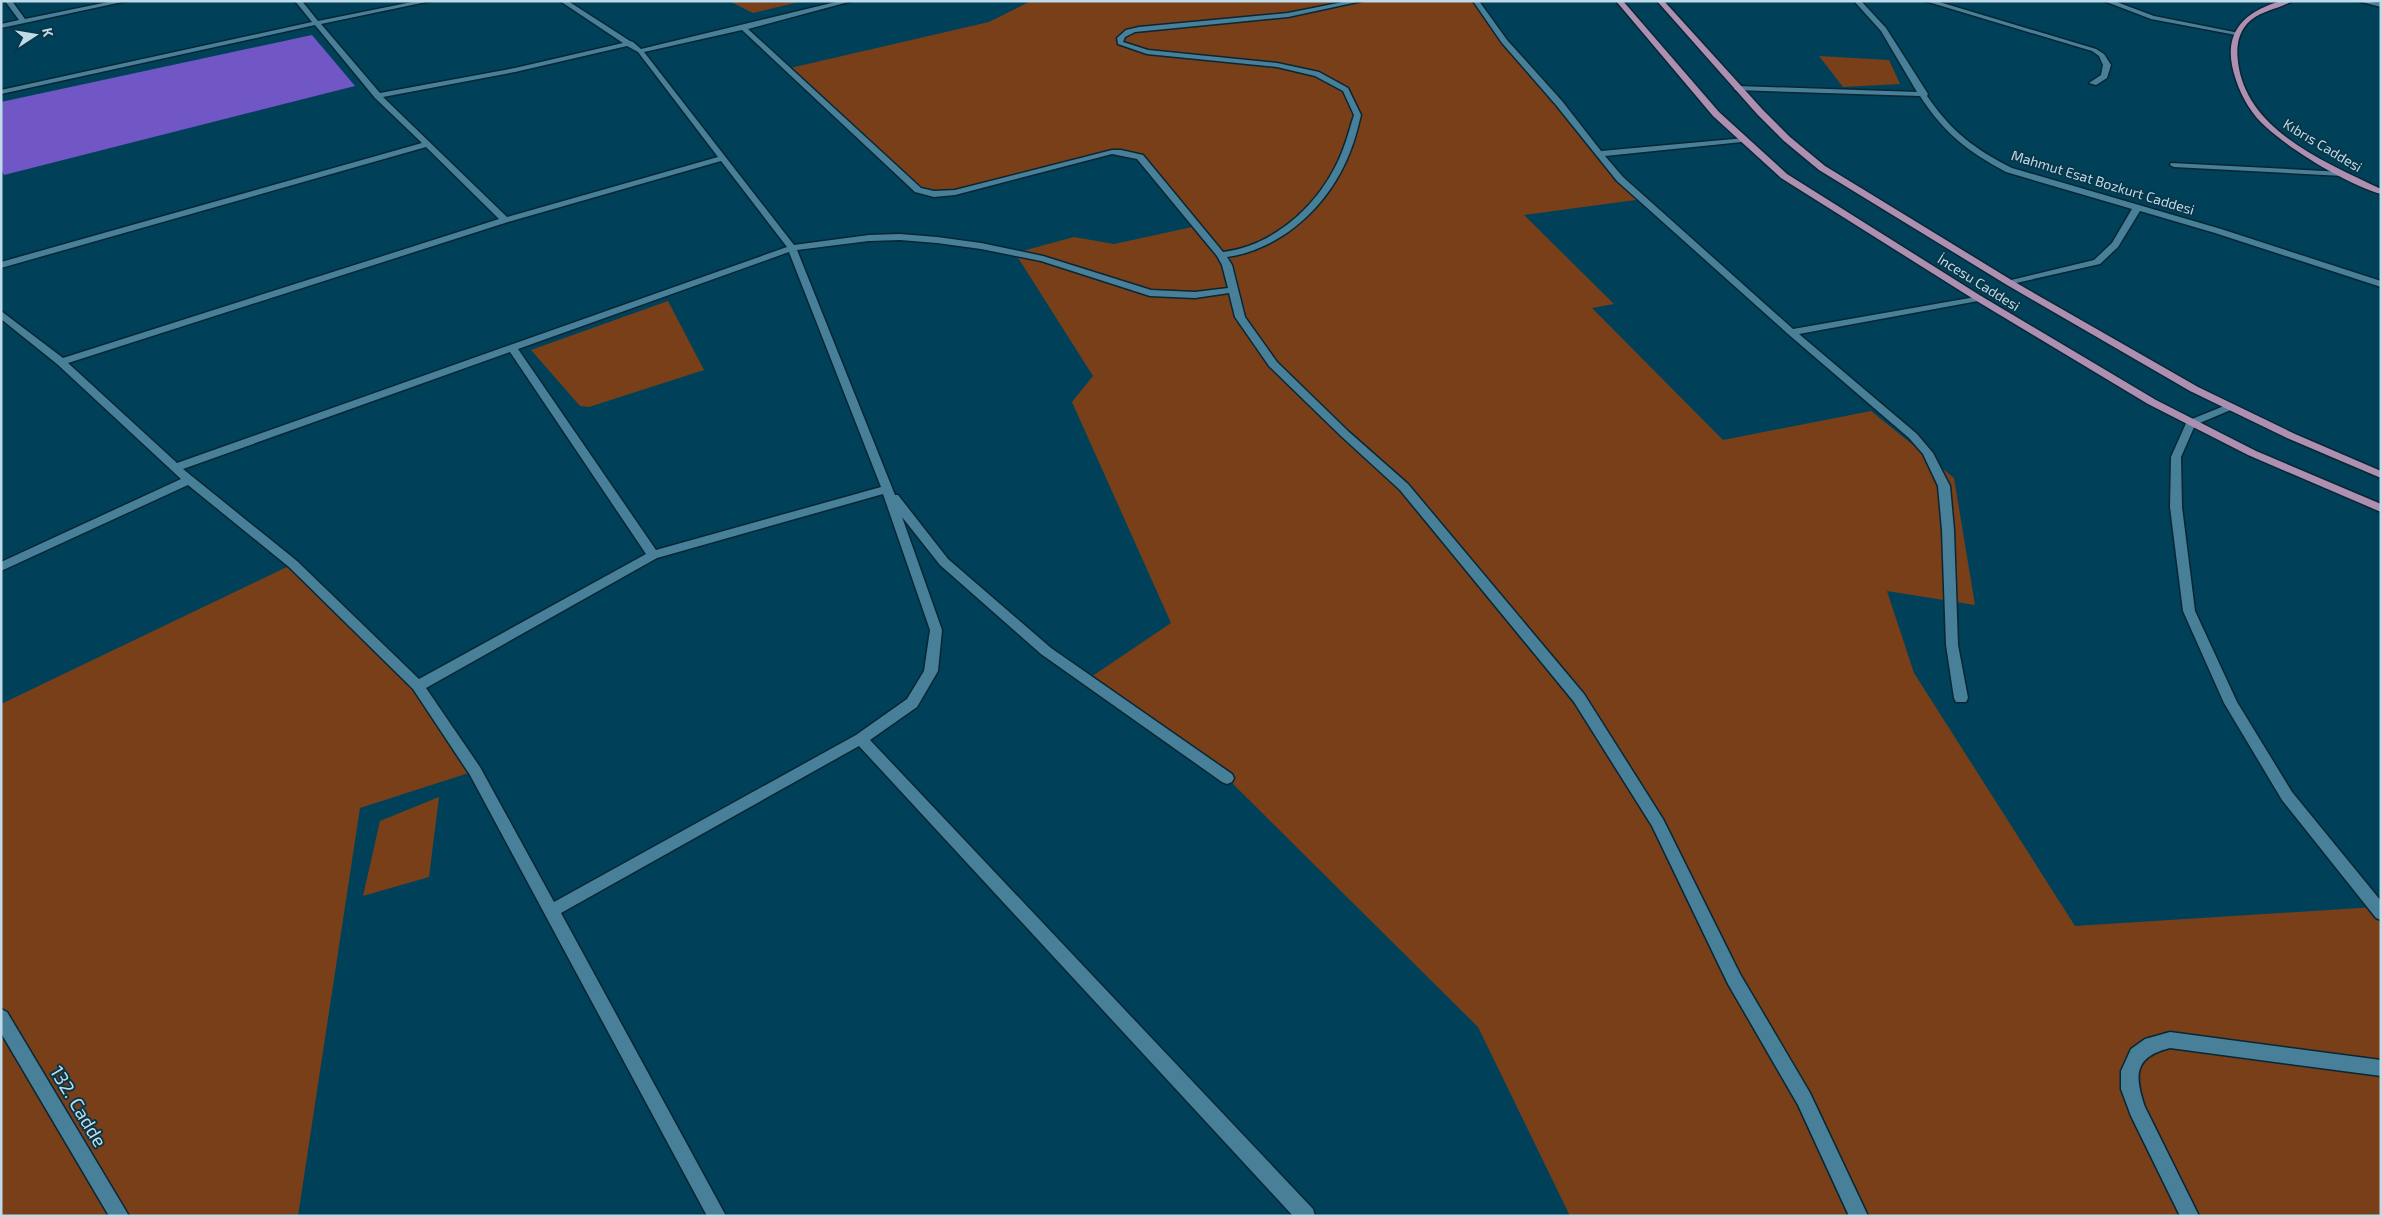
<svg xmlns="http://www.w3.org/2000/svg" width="2382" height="1217" font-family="'Exo 2',sans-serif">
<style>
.green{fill:#783f19}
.water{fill:#7157c5}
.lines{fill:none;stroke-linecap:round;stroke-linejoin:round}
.minor-casing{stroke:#082633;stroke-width:3}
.major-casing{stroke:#082633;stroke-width:3}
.minor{fill:#487f99;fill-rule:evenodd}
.major{fill:#ac8fb1;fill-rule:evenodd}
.labels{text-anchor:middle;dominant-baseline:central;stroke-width:4;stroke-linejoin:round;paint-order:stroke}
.far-street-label{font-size:14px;fill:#bfdbe9;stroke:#093648}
.near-street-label{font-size:19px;fill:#bfdbe9;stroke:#093648}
</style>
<rect width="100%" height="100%" fill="#004159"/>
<g class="green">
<path d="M 729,1 L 803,1 L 753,13 Z"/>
<path d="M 1031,1 L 1476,1 L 1598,154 L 1643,199 L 1524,215 L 1614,304 L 1592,308 L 1723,440 L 1871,411 L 1954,478 L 1975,605 L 1887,591 L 1914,673 L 2075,926 L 2375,907 L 2381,913 L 2381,1216 L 1570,1216 L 1478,1027 L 1227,778 L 1088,679 L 1171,623 L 1072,402 L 1093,376 L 1015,253 L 1074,237 L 1114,244 L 1197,226 L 1140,157 L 1121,152 L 955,192 L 925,194 L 786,69 L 989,22 Z"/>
<path d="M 1819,56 L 1889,60 L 1900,84 L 1843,87 Z"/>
<path d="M 668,301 L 704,370 L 589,407 L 580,406 L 531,350 Z"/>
<path d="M 293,564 L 418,686 L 475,771 L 360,808 L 298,1216 L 1,1216 L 1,704 Z"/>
<path d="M 439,797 L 429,877 L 363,896 L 380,821 Z"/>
</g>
<path class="water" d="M 312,35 L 355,86 L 4,175 L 1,169 L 1,102 Z"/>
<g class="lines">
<g class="minor-casing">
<g id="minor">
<path d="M 5,1 L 12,1 L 25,19 L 113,1 L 127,1 L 1,28 L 1,24 L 19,20 Z"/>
<path d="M 295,1 L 302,1 L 318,21 L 417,1 L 431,1 L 321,24 L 380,93 L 515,68 L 623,43 L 560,1 L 568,1 L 630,41 L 633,42 L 641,49 L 840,1 L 852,1 L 748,29 L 921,188 L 934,191 L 955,190 L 1112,150 L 1121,150 L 1143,155 L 1223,252 C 1277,245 1322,202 1342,152 C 1347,140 1350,127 1354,115 L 1343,91 L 1315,76 L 1277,67 L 1147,54 L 1118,44 L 1117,38 L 1126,30 L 1139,27 L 1288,13 L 1348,1 L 1362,1 L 1288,17 L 1135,32 L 1125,37 L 1123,42 L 1148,50 L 1277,63 L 1319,72 L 1348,88 L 1361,115 C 1358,127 1355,140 1350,152 C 1330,204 1283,249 1227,257 L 1232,265 L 1245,317 L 1277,362 L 1349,432 L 1408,484 L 1584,694 L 1663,819 L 1740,974 L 1810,1093 L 1868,1216 L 1849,1216 L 1798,1105 L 1728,984 L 1652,826 L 1574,702 L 1400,490 L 1341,436 L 1269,366 L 1235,317 L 1229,293 L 1195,298 L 1150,296 L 1041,261 L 981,249 L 937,243 L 900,240 L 869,241 L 797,250 L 895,495 L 898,495 L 948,559 L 1051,648 L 1232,774 L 1234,778 L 1232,782 L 1227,784 L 1222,782 L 1041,654 L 940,565 L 902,517 L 942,630 L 938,671 L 917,707 L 870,740 L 1313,1209 L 1315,1216 L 1293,1216 L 859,746 L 561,913 L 726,1216 L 707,1216 L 470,775 L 413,689 L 289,567 L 188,485 L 1,571 L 1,562 L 181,479 L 57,364 L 1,319 L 1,311 L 63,358 L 499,219 L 426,147 L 1,268 L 1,262 L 422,143 L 375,98 L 315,25 L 1,94 L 1,90 L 312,22 ZM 742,30 L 915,192 L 934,197 L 955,195 L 1112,154 L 1137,159 L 1217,256 L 1222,265 L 1228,288 L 1195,292 L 1151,290 L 1043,256 L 981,243 L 937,237 L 900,234 L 869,235 L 794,245 L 644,52 ZM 627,46 L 638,52 L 718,157 L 507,217 L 383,97 L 515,72 ZM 721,161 L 787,247 L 177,463 L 68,363 L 508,222 ZM 789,252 L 881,487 L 656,550 L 518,349 ZM 510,352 L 646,554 L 419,679 L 297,561 L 183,469 ZM 883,494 L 930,630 L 924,671 L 907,699 L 856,735 L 554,902 L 480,767 L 426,688 L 657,558 Z"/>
<path d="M 1473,1 L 1479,1 L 1507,40 L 1562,101 L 1601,151 L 1745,138 L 1745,142 L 1742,142 L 1605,156 L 1623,177 L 1793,329 L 1981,296 L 1983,298 L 1978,301 L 1799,334 L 1917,434 L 1933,453 L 1950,486 L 1954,530 L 1958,645 L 1968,698 L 1966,702 L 1956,702 L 1954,698 L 1946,645 L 1942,530 L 1938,486 L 1923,454 L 1909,438 L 1788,334 L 1617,181 L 1556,105 L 1502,43 Z"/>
<path d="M 1854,1 L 1861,1 L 1886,28 L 1928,94 L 1927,96 C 1951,131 1974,149 2012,168 L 2221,229 L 2381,281 L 2381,287 L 2215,233 L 2140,211 L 2118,247 L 2100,264 L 2007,285 L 2007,281 L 2094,260 L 2112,243 L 2132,209 L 2006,172 C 1967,151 1944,133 1920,96 L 1735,90 L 1734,88 L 1738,86 L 1917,92 L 1881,31 Z"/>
<path d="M 1925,1 L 1936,1 L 2096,49 L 2104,54 L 2111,65 L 2107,78 L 2096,85 L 2089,83 L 2101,75 L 2103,65 L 2099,56 L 2092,51 Z"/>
<path d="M 2104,1 L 2114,1 L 2154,16 L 2239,33 L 2236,35 L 2151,19 Z"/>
<path d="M 2358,1 L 2381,3 L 2381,7 Z"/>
<path d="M 2171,163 L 2343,172 L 2347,174 L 2343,176 L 2174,167 L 2170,165 Z"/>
<path d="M 2229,404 L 2234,407 L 2233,409 L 2195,425 L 2181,457 L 2182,507 L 2195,611 L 2237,702 L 2292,792 L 2381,901 L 2381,920 L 2376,918 L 2282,800 L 2224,703 L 2183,611 L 2170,507 L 2171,457 L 2187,421 Z"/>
<path d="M 1,1009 L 7,1012 L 129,1216 L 109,1216 L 1,1033 Z"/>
<path d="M 2170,1032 L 2381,1060 L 2381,1076 L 2170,1048 C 2134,1057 2134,1075 2145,1107 L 2199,1216 L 2180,1216 L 2131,1116 L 2121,1089 L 2121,1071 L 2131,1049 L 2145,1039 Z"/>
</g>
</g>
<g class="major-casing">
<g id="major">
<path d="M 1616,1 L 1623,1 L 1719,112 L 1787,174 L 1981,296 L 2156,400 L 2256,451 L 2381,504 L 2381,512 L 2248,455 L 2148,404 L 1975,300 L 1781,178 L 1713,116 Z"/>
<path d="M 1657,1 L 1664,1 L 1763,110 L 1790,137 L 1825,166 L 2013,281 L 2198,387 L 2295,434 L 2381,471 L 2381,478 L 2287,438 L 2190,391 L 2007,285 L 1819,170 L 1784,141 L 1757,114 Z"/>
<path d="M 2281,1 L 2292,1 C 2279,9 2263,10 2251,20 C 2238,31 2236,46 2238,62 C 2246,131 2327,163 2381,189 L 2381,194 C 2347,184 2292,151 2266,127 C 2252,115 2242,98 2236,80 C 2221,37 2239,13 2281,1 Z"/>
</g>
</g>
<use href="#minor" class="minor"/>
<use href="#major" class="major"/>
</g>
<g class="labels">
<g class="far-street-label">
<text transform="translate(2323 145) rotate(31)">Kıbrıs Caddesi</text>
<text transform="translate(2103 182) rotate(17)">Mahmut Esat Bozkurt Caddesi</text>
<text transform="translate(1979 282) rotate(32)">İncesu Caddesi</text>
</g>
<g class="near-street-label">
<text transform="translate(79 1106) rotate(59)">132. Cadde</text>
</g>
</g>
<rect width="2382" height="1217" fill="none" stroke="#bfdbe9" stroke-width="5"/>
<g transform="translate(35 35) rotate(78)" stroke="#093648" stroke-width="4" paint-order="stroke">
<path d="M0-4L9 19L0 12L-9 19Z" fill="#bfdbe9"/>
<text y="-8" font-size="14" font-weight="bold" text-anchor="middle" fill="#bfdbe9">K</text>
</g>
</svg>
